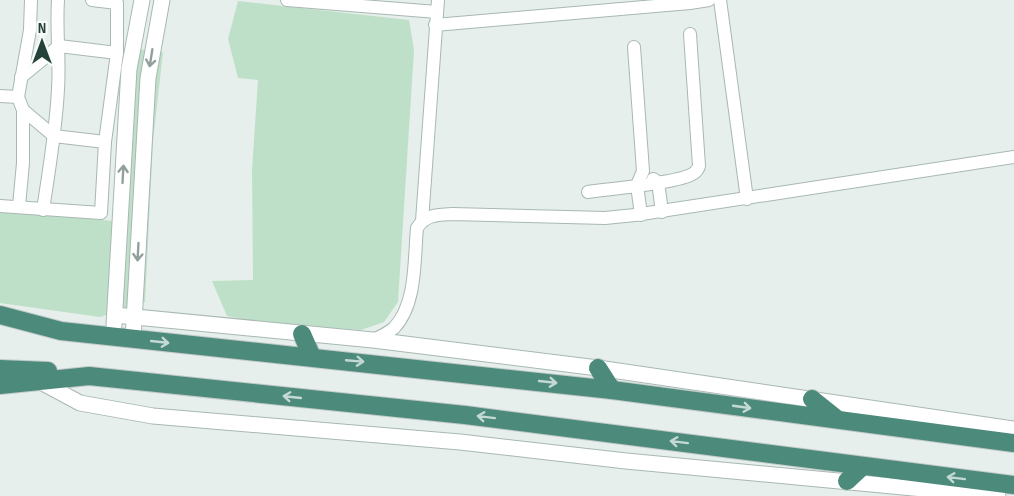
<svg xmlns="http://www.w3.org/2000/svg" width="1014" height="496" font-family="'Sofia Sans Condensed',sans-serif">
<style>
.green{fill:#bfe0c8}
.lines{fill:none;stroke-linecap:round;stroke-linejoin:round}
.minor-casing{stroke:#a8b8b2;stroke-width:14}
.tertiary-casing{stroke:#a8b8b2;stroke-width:17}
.trunk-casing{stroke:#c2cac8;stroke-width:20}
.minor{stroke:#fff;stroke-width:12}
.tertiary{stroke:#fff;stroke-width:15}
.trunk{stroke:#4c8a7c;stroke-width:18}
.oneway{stroke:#92a09c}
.oneway2{stroke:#c4d9d4}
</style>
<rect width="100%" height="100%" fill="#e6efeb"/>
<g class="green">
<path d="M 238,1 L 409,20 L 414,50 L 398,302 L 384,322 L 361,330 L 265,323 L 227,316 L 212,281 L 253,280 L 252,170 L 258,80 L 238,78 L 228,39 Z"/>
<path d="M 138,49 L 163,52 L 153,141 L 145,302 L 100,317 L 0,303 L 0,211 L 125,222 Z"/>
</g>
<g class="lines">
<g class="minor-casing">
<g id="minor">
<path d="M 287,0 L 437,12"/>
<path d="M 720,0 L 747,199"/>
<path d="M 435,25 L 690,3 L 709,0"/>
<path d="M 634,47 L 643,171 L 637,185 L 641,215"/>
<path d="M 21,77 L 59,46 L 117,53"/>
<path d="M 0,96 L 18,97"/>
<path d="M 23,110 L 54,136 L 105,142"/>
<path d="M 653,179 L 658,182 L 662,212"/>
<path d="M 588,192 C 608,189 681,183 694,173 C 697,171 698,169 699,166 L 690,34"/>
<path d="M 0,206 L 101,213 L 105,142 L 117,53 L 117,3 L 92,0"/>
<path d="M 19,206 L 23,163 L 23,110 L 18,97 L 30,30 L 31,0"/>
<path d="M 43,210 C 49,170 56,130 58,89 C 60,59 56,30 58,0"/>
<path d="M 422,221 L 438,0"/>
<path d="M 373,340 C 380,337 388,333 394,328 C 417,304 414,259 417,228 C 426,214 438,215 453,214 L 605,218 L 635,215 L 1014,157"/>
</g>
</g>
<g class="tertiary-casing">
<g id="tertiary">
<path d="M 115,315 L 373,340 L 598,368 L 1014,429"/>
<path d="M 114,325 L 129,69 L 142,0"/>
<path d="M 133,339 L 148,78 L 162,0"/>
<path d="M 39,381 L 80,403 L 153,416 L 460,442 L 626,461 L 998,496"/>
</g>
</g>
<g class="trunk-casing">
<g id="trunk">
<path d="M 0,315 L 61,331 L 612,390 L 1014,443"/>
<path d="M 302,334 L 312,357"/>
<path d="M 598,368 L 612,390"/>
<path d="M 0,369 L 48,371"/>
<path d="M 0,385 L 89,376 L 465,415 L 1014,485"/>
<path d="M 812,399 L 837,419"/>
<path d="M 847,481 L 863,466"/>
</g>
</g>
<use href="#minor" class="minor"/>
<use href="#tertiary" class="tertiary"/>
<use href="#trunk" class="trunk"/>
</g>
<defs><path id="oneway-shaft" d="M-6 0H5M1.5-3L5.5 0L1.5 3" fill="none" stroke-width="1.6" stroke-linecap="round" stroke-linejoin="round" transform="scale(1.5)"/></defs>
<g class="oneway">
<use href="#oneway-shaft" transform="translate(151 58) rotate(99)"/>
<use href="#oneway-shaft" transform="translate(123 174) rotate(-87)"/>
<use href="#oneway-shaft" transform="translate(138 252) rotate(93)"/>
</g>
<g class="oneway2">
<use href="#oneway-shaft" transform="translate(160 342) rotate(6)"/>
<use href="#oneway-shaft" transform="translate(355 361) rotate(5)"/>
<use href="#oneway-shaft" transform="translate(548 382) rotate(6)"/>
<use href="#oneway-shaft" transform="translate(292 397) rotate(-174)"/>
<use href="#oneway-shaft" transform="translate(742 407) rotate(8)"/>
<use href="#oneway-shaft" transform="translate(486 417) rotate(-173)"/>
<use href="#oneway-shaft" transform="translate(679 442) rotate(-173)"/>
<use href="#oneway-shaft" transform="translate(956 478) rotate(-173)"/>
</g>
<g transform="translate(42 42)" stroke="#f7fbf9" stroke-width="4.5" paint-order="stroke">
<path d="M0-4.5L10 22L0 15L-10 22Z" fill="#24423a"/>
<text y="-9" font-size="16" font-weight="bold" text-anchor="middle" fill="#24423a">N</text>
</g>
</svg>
